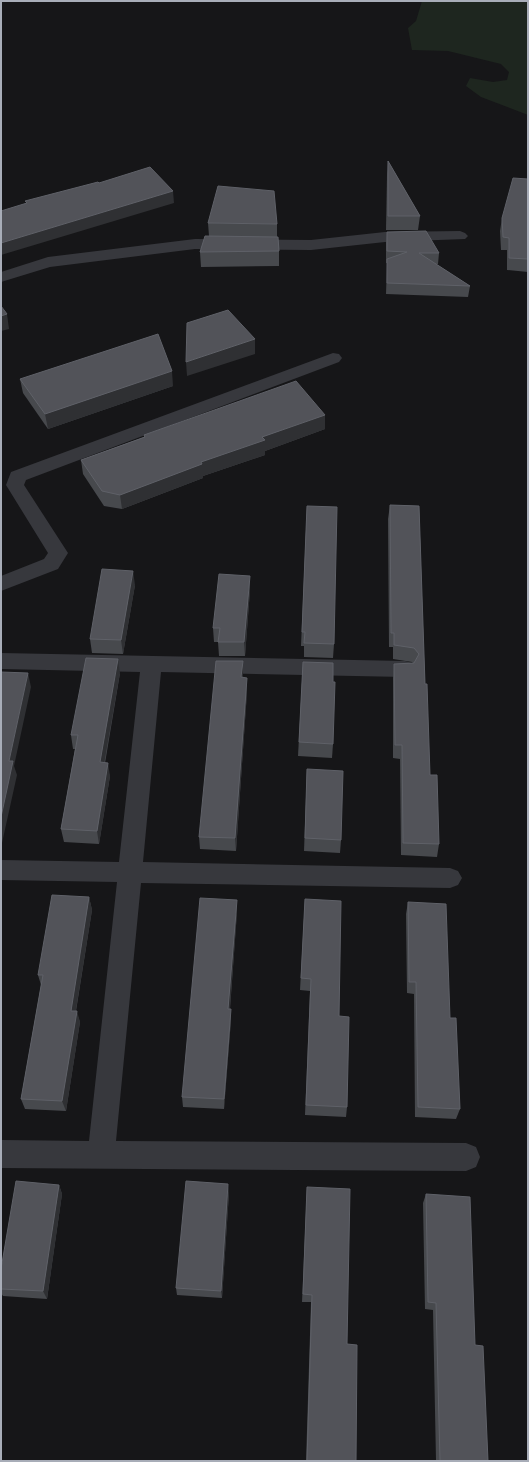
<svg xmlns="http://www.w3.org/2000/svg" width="529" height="1462" font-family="Montserrat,sans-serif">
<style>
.green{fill:#1e261f}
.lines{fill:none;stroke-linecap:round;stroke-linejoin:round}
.minor{fill:#37383d;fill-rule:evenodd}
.wall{fill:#47494d}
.shaded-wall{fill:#2f3033}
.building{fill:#525359;stroke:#5f6168}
</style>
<rect width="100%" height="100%" fill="#161618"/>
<path class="green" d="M 422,1 L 528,1 L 528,115 L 481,97 L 466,86 L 470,78 L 493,82 L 507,80 L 509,72 L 501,64 L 448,51 L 412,50 L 408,28 L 416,21 Z"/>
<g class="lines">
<g class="minor">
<path d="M 460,231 L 465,233 L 468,236 L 465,239 L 385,242 L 311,250 L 195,249 L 50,267 L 1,282 L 1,272 L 48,257 L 195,239 L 311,240 L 385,232 Z"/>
<path d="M 333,353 L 339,354 L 342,358 L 339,362 L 26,480 L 24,485 L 68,553 L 58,569 L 1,591 L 1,576 L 44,559 L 48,553 L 6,485 L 11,472 Z"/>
<path d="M 1,653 L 405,661 L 412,663 L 416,669 L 412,675 L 405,677 L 161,672 L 143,862 L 450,868 L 458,871 L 462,878 L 458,885 L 450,888 L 141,883 L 116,1141 L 466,1143 L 476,1147 L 480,1157 L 476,1167 L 466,1171 L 1,1168 L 1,1140 L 89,1141 L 117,882 L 1,880 L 1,860 L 119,862 L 140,672 L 1,669 Z"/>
</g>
</g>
<g class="wall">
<path d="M 388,161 L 420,216 L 418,230 L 386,230 L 387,175 Z"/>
<path d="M 528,179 L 528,272 L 507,270 L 507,250 L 501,250 L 500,231 L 502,218 Z"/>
<path d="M 208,223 L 277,224 L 277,237 L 279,251 L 279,266 L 201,267 L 200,252 L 209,236 Z"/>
<path d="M 387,232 L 439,253 L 438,264 L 436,264 L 470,286 L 468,297 L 386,294 L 387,263 L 386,263 L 386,243 Z"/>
<path d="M 20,379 L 173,386 L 48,429 L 23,393 Z"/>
<path d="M 325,429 L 265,451 L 265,455 L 203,476 L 203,478 L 122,509 L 104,506 L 83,474 L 81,460 L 144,437 L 144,435 Z"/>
<path d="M 390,505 L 419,506 L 425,684 L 430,775 L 439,844 L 437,857 L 401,855 L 400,759 L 393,758 L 393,678 L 394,664 L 413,663 L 412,662 L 393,659 L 393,647 L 389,647 L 388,519 Z"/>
<path d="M 307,506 L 334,644 L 333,658 L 304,657 L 304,646 L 301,646 Z"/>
<path d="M 135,585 L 123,654 L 92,653 L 90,639 Z"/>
<path d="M 250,590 L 245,656 L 219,656 L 218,642 L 214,642 L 213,628 Z"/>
<path d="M 303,662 L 333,682 L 333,744 L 332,758 L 298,756 Z"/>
<path d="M 120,673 L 105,763 L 110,776 L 99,844 L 64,842 L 61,829 L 75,749 L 73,749 L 71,735 Z"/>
<path d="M 243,675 L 243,678 L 247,692 L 236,851 L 200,849 L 199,837 Z"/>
<path d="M 307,769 L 341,840 L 340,853 L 304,851 Z"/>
<path d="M 89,897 L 92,910 L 76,1011 L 80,1022 L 66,1111 L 25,1109 L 21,1099 L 41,985 L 38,975 Z"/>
<path d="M 305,899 L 339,1016 L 347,1107 L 346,1117 L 305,1115 L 310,991 L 300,990 Z"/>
<path d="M 408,902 L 450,1018 L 460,1109 L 456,1119 L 415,1117 L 414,994 L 407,993 L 406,914 Z"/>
<path d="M 237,912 L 230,1009 L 231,1020 L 224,1109 L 183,1107 L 182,1097 Z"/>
<path d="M 59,1185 L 62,1194 L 47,1299 L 3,1296 L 1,1293 L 1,1269 Z"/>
<path d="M 307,1187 L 347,1344 L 356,1461 L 306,1461 L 311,1302 L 302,1302 Z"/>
<path d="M 229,1193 L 222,1298 L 177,1295 L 176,1288 Z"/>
<path d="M 426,1194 L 475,1345 L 488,1461 L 436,1461 L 433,1310 L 425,1309 L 423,1203 Z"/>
</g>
<g class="shaded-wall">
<path d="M 173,191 L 174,203 L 1,255 L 1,243 Z"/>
<path d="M 7,314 L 9,329 L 1,331 L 1,316 Z"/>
<path d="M 255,339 L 255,354 L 187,376 L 186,362 Z"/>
<path d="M 172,371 L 173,386 L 48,429 L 45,414 Z"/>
<path d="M 325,415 L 325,429 L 265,451 L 265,455 L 203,476 L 203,478 L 122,509 L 120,495 L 262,437 Z"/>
<path d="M 133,571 L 135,585 L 123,654 L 121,640 Z"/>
<path d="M 250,576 L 250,590 L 245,656 L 244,642 Z"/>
<path d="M 118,659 L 120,673 L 102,776 L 100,762 Z"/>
<path d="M 243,661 L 243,675 L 242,691 L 241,677 Z"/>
<path d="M 28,673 L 31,687 L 14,766 L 17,775 L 2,843 L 1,839 L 1,817 L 9,761 Z"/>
<path d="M 247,678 L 247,692 L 236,851 L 235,838 Z"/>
<path d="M 108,763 L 110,776 L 99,844 L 97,831 Z"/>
<path d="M 89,897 L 92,910 L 74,1022 L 71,1011 Z"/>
<path d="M 237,900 L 237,912 L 229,1020 L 228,1009 Z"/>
<path d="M 231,1009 L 231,1020 L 224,1109 L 224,1099 Z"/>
<path d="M 77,1011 L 80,1022 L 66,1111 L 62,1101 Z"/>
<path d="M 228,1184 L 229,1193 L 222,1298 L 221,1291 Z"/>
<path d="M 59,1185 L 62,1194 L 47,1299 L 43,1291 Z"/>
</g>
<g class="building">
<path d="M 388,161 L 420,216 L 388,216 Z"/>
<path d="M 150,167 L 173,191 L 1,243 L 1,211 L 27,203 L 25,201 L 98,182 L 99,183 Z"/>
<path d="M 513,178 L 528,179 L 528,259 L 509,258 L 509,238 L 503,237 L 502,218 Z"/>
<path d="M 218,186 L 274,191 L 277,224 L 208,223 Z"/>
<path d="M 426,231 L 439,253 L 419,253 L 470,286 L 387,283 L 387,259 L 407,252 L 387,251 L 387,232 Z"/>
<path d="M 205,236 L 278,237 L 279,251 L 200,252 Z"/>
<path d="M 1,306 L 7,314 L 1,316 Z"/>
<path d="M 228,310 L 255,339 L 186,362 L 187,323 Z"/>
<path d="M 158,334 L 172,371 L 45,414 L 20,379 Z"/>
<path d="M 296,381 L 325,415 L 262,437 L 265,440 L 201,462 L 202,464 L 120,495 L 102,491 L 81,460 L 145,437 L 144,435 Z"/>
<path d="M 390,505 L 419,506 L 425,684 L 427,684 L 430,775 L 437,775 L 439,844 L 403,843 L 402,745 L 395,745 L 394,664 L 414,663 L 419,654 L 414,648 L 394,645 L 394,633 L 391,633 Z"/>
<path d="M 307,506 L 337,507 L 334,644 L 304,643 L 305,632 L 302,632 Z"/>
<path d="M 102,569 L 133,571 L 121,640 L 90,639 Z"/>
<path d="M 219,574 L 250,576 L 244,642 L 218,642 L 220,628 L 213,628 Z"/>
<path d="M 86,658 L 118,659 L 100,762 L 108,763 L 97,831 L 61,829 L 78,735 L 71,735 Z"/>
<path d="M 216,661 L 243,661 L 241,677 L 247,678 L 235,838 L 199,837 Z"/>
<path d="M 303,662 L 333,663 L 333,682 L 335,682 L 333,744 L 299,742 Z"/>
<path d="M 1,672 L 28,673 L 9,761 L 13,761 L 1,817 Z"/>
<path d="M 307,769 L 343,771 L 341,840 L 305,838 Z"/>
<path d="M 52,895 L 89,897 L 71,1011 L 77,1011 L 62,1101 L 21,1099 L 43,975 L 38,975 Z"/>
<path d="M 200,898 L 237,900 L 228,1009 L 231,1009 L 224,1099 L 182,1097 Z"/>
<path d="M 305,899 L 341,901 L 339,1016 L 349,1017 L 347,1107 L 306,1105 L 311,979 L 301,978 Z"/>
<path d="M 408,902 L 446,904 L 450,1018 L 456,1018 L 460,1109 L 418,1107 L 416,982 L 409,982 Z"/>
<path d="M 16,1181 L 59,1185 L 43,1291 L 1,1289 L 1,1269 Z"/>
<path d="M 186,1181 L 228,1184 L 221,1291 L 176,1288 Z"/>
<path d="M 307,1187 L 350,1189 L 347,1344 L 357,1345 L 356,1461 L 307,1461 L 312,1295 L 303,1294 Z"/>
<path d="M 426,1194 L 470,1197 L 475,1345 L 483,1346 L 488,1461 L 440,1461 L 436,1303 L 428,1302 Z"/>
</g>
<rect width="529" height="1462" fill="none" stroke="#a8adb8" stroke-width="4"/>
</svg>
